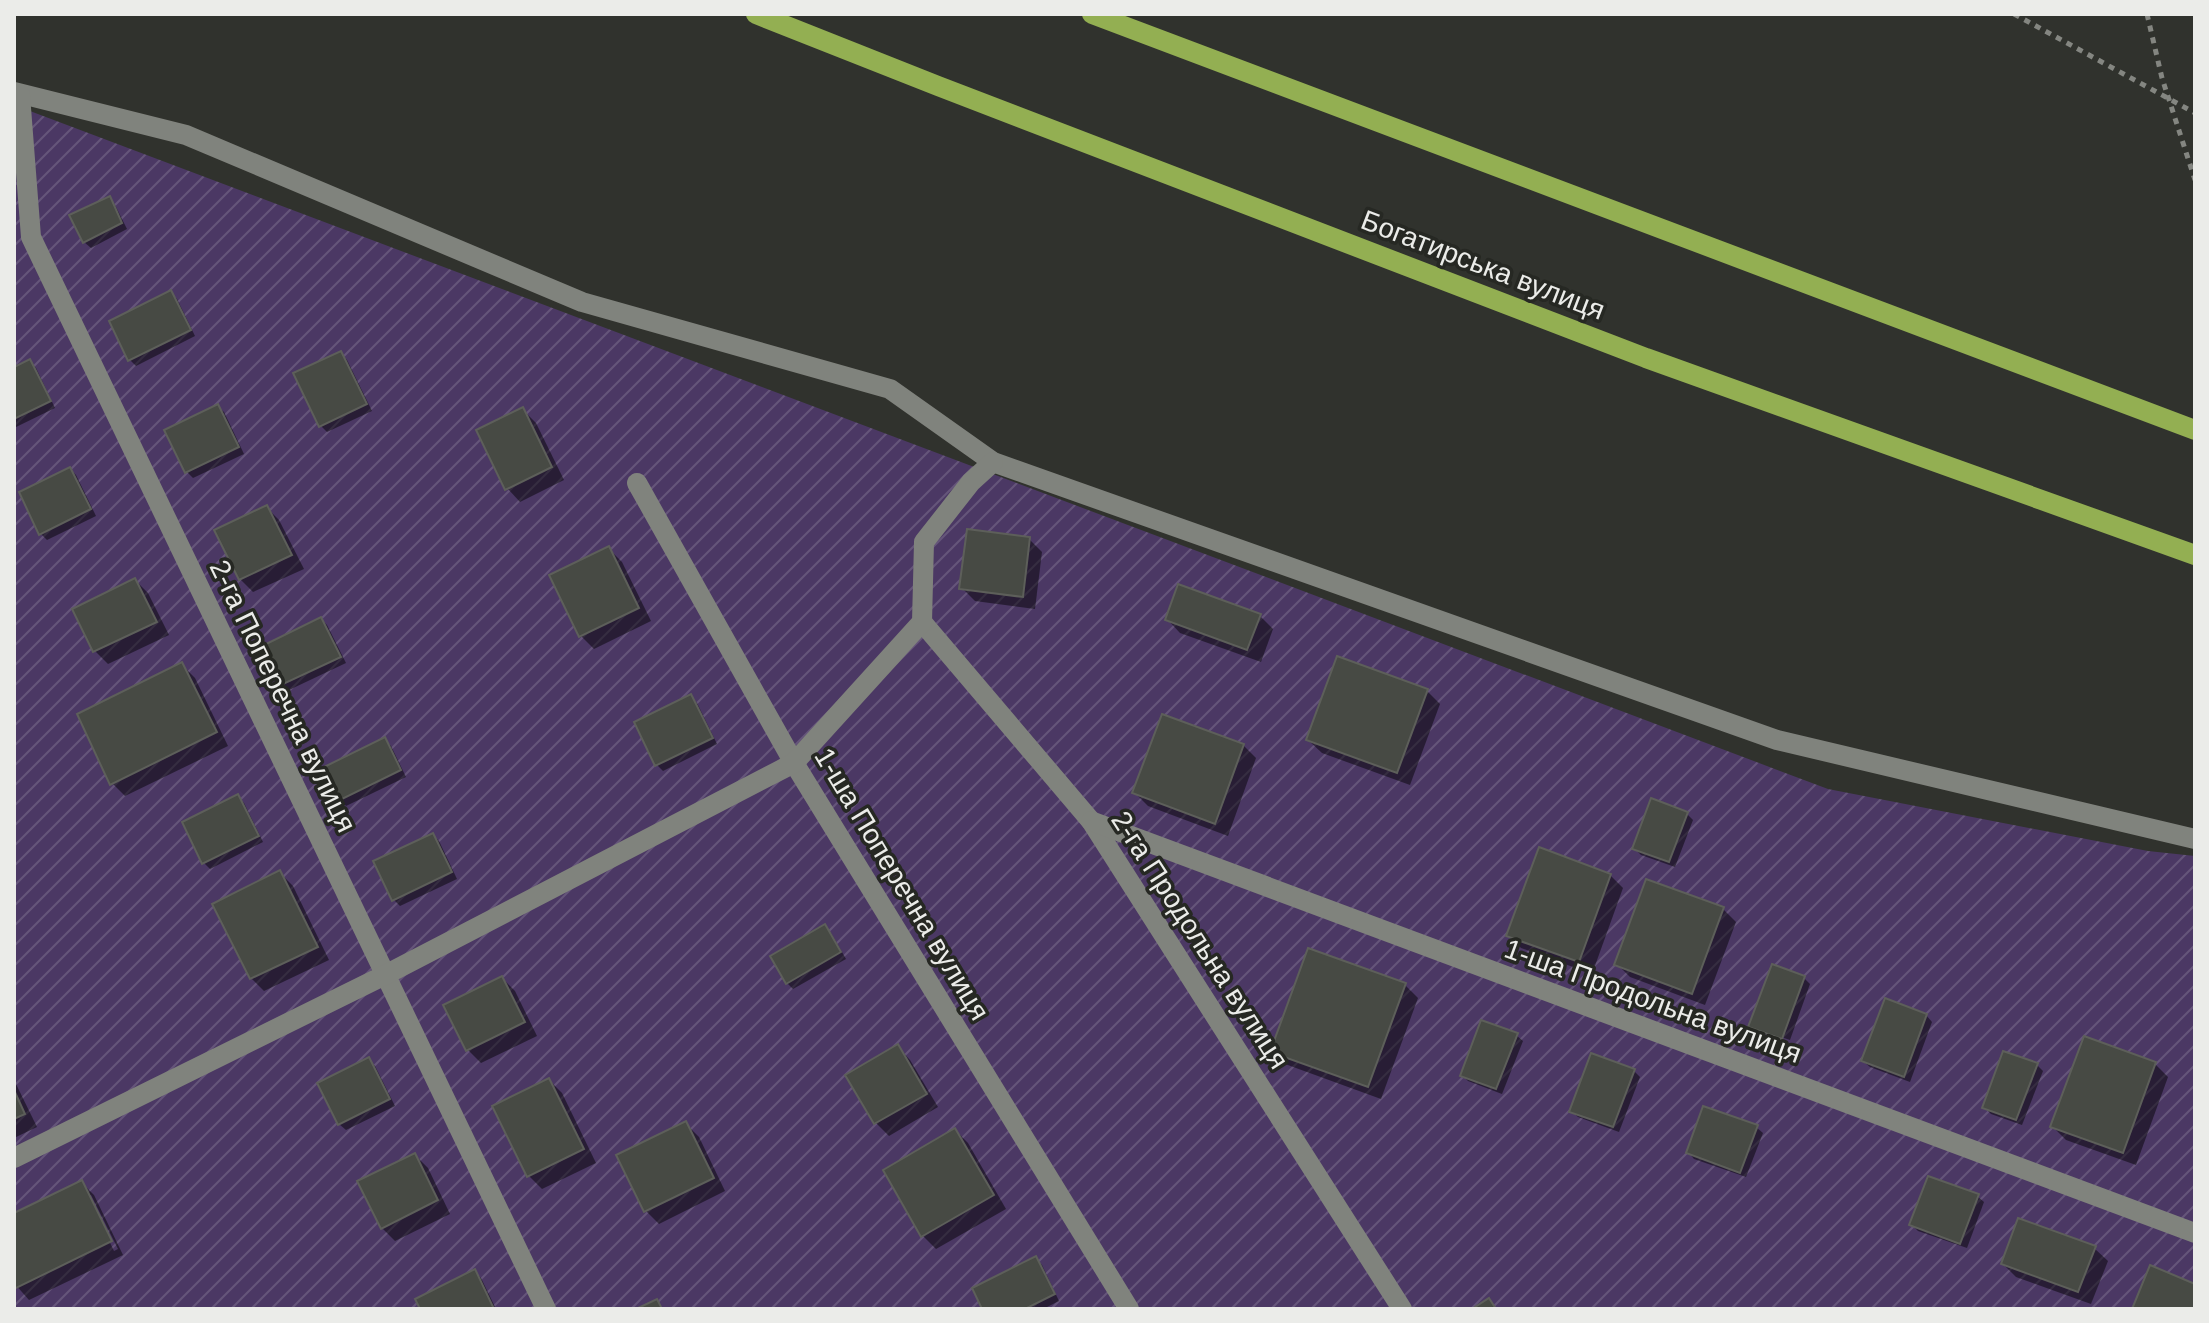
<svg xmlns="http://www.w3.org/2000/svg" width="2209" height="1323" font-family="Helvetica,sans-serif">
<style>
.garden{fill:url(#garden-furrows)}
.shadow{fill:#0007;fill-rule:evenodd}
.building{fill:#474a44;stroke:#5d5f5a;stroke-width:2}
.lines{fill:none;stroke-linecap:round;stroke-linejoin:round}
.path{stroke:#848681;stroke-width:5;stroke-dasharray:6 6;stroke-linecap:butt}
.minor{stroke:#80837d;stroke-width:20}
.major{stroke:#93af52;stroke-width:20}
.labels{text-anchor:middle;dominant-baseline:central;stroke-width:7;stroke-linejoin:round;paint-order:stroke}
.street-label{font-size:28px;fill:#ebece9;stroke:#262823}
</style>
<defs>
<pattern id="garden-furrows" width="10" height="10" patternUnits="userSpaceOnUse" patternTransform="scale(2)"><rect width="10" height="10" fill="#4b3864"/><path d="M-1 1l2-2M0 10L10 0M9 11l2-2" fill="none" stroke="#65557a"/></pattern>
</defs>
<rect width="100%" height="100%" fill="#30322d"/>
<path class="garden" d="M 14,105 L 1828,789 L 2148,851 L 2195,856 L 2195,1309 L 14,1309 Z"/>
<g class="shadow">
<path d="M 109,198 L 115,205 L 127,229 L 91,248 L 84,242 Z"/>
<path d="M 171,293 L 177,299 L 195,336 L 136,366 L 130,360 Z"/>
<path d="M 341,353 L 347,360 L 372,411 L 327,432 L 321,426 L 296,374 Z"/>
<path d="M 30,362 L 36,368 L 55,408 L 14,428 L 14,369 Z"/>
<path d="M 217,406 L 224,412 L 244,454 L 193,478 L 187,472 L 167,431 Z"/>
<path d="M 523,410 L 536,423 L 564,480 L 520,502 L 507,488 Z"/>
<path d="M 70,469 L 76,475 L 96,516 L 47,540 L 41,534 Z"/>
<path d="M 266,507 L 279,520 L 304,569 L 253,592 L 240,579 Z"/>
<path d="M 1029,539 L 1042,552 L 1035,609 L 975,601 L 962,588 Z"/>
<path d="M 609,549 L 622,562 L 651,621 L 594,649 L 581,636 L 552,576 Z"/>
<path d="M 135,580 L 148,593 L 169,635 L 108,664 L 95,651 L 74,610 Z"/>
<path d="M 1260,616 L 1273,629 L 1261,662 L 1180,633 L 1167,619 Z"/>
<path d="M 321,619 L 327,625 L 346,663 L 289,690 L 283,684 L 265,647 Z"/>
<path d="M 182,665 L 195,678 L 228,746 L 125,796 L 112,783 Z"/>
<path d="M 1427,691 L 1440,704 L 1410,785 L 1322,753 L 1308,740 Z"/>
<path d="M 691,697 L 697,703 L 717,744 L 663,771 L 657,765 Z"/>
<path d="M 385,740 L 391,746 L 406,777 L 346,806 L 340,799 Z"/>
<path d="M 1243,745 L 1256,758 L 1228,836 L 1148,806 L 1135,793 Z"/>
<path d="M 237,797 L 244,803 L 263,842 L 210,869 L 204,863 Z"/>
<path d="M 1686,813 L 1693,820 L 1675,867 L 1641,855 L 1634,848 Z"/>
<path d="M 433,835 L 439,841 L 457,879 L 400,906 L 394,900 Z"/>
<path d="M 280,873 L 293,886 L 329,960 L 264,991 L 251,978 Z"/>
<path d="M 1610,875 L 1623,888 L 1592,974 L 1521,948 L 1508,935 Z"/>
<path d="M 1723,909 L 1736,922 L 1705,1005 L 1630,977 L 1617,964 Z"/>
<path d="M 825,926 L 831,933 L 846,959 L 793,989 L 787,983 Z"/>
<path d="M 502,978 L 515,991 L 537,1036 L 481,1063 L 468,1050 L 446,1006 Z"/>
<path d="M 1804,978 L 1810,984 L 1790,1040 L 1755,1028 L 1755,1032 L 1750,1027 Z"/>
<path d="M 1405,985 L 1418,998 L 1381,1099 L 1285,1064 L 1272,1051 Z"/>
<path d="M 1926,1015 L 1932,1022 L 1910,1082 L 1870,1067 L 1863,1061 Z"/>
<path d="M 1516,1035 L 1523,1041 L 1502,1094 L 1468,1081 L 1462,1075 Z"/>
<path d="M 897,1046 L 910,1060 L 938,1107 L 889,1136 L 876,1123 L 848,1075 Z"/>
<path d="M 369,1060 L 375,1066 L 395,1106 L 346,1130 L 339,1124 Z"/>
<path d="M 2155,1064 L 2168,1077 L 2136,1165 L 2066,1140 L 2053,1127 Z"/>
<path d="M 2037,1065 L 2043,1071 L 2022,1125 L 1991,1114 L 1985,1108 Z"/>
<path d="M 1634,1071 L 1640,1077 L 1619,1132 L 1578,1117 L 1571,1111 Z"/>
<path d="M 14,1080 L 37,1127 L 14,1138 Z"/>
<path d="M 549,1080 L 562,1093 L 596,1163 L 542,1189 L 529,1176 L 495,1106 Z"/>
<path d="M 686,1124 L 699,1137 L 725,1191 L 659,1224 L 646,1211 L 619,1156 Z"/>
<path d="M 1756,1127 L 1763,1133 L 1746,1177 L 1694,1159 L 1688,1152 Z"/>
<path d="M 955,1130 L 968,1143 L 1006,1209 L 936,1249 L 923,1236 L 885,1171 Z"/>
<path d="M 415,1155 L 428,1168 L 450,1214 L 395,1241 L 382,1228 Z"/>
<path d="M 81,1182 L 94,1195 L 123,1255 L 29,1300 L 14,1283 L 14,1215 ZM 87,1195 L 91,1195 L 118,1249 L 114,1251 Z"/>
<path d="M 1977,1196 L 1984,1202 L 1967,1248 L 1918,1231 L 1912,1225 Z"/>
<path d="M 2094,1248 L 2108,1261 L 2091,1304 L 2016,1277 L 2003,1264 Z"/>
<path d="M 1036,1259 L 1042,1265 L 1059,1301 L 1043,1309 L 985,1309 Z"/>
<path d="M 475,1272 L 481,1278 L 496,1309 L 422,1309 Z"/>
</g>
<g class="building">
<path d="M 110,196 L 122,223 L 83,243 L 69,215 Z"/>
<path d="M 171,290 L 191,330 L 128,361 L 109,321 Z"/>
<path d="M 341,351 L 367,404 L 319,427 L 293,373 Z"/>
<path d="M 30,359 L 51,401 L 14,419 L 14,367 Z"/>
<path d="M 218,404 L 239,447 L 185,473 L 164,430 Z"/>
<path d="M 523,407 L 552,467 L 505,490 L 476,430 Z"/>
<path d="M 70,467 L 91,509 L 39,535 L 19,492 Z"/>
<path d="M 267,505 L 292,555 L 239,580 L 214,530 Z"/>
<path d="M 967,529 L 1030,537 L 1023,597 L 959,589 Z"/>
<path d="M 609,546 L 639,608 L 579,637 L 549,575 Z"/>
<path d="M 135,578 L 157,622 L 93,652 L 72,609 Z"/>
<path d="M 1178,584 L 1261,614 L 1247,650 L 1165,620 Z"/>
<path d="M 321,617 L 341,657 L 281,685 L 262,646 Z"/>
<path d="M 1337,656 L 1428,689 L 1397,773 L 1306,740 Z"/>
<path d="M 182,662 L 217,732 L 110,785 L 77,714 Z"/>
<path d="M 691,694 L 713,738 L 655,766 L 634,722 Z"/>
<path d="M 1162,714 L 1244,744 L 1215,824 L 1132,793 Z"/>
<path d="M 385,737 L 401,770 L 338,801 L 322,768 Z"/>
<path d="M 238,794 L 259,836 L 202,864 L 182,822 Z"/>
<path d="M 1651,798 L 1688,812 L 1669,862 L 1632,849 Z"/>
<path d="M 433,833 L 452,872 L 392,901 L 373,861 Z"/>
<path d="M 1539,847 L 1611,874 L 1579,962 L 1506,936 Z"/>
<path d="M 280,870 L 318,947 L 250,979 L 212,904 Z"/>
<path d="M 1646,879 L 1724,907 L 1692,994 L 1614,965 Z"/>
<path d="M 825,924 L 841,952 L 786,984 L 770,956 Z"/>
<path d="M 1308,948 L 1406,983 L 1368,1087 L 1270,1052 Z"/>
<path d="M 1772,964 L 1805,976 L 1782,1039 L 1748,1027 Z"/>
<path d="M 502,976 L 525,1022 L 466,1051 L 443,1005 Z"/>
<path d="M 1885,998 L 1927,1014 L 1904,1077 L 1861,1061 Z"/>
<path d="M 1481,1020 L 1518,1033 L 1496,1089 L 1460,1076 Z"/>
<path d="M 2084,1036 L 2156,1062 L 2123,1153 L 2050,1127 Z"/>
<path d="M 898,1044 L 927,1094 L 874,1124 L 845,1075 Z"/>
<path d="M 2003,1051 L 2038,1063 L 2016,1120 L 1982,1108 Z"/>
<path d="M 1591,1053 L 1635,1069 L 1613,1127 L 1569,1112 Z"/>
<path d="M 369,1057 L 390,1099 L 338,1125 L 317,1083 Z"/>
<path d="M 549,1078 L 584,1149 L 527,1177 L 492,1106 Z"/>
<path d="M 14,1090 L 25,1114 L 14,1119 Z"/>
<path d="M 1703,1106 L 1758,1125 L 1740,1173 L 1686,1153 Z"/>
<path d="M 686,1121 L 714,1178 L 644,1212 L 616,1155 Z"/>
<path d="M 955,1128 L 994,1195 L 921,1237 L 883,1170 Z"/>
<path d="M 415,1153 L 438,1200 L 381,1229 L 357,1181 Z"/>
<path d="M 1928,1176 L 1979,1194 L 1960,1244 L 1909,1225 Z"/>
<path d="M 82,1180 L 112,1241 L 14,1289 L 14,1213 Z"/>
<path d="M 2018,1218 L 2096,1246 L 2078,1292 L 2001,1264 Z"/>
<path d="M 1036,1256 L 1055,1294 L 1025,1309 L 982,1309 L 972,1288 Z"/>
<path d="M 2150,1265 L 2195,1284 L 2195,1309 L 2132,1309 Z"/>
<path d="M 475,1269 L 494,1309 L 420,1309 L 415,1299 Z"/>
<path d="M 1489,1298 L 1496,1309 L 1472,1309 Z"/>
<path d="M 657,1299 L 662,1309 L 636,1309 Z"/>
</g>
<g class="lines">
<g class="path">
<path d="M 2014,14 L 2195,113"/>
<path d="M 2147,14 L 2162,78 L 2195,180"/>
</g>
<g class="minor">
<path d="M 14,92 L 186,135 L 582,302 L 890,389 L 993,462 L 1777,740 L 2195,839"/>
<path d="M 20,95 L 31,237 L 546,1309"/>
<path d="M 637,483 L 794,763 L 1129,1309"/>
<path d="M 922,622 L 1091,821 L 1402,1309"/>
<path d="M 1091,821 L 2195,1233"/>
<path d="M 14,1158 L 387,974 L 794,763 L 922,622 L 924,542 L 971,482 L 993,462"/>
</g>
<g class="major">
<path d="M 756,14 L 938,86 L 1646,358 L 2195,555"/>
<path d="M 1092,14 L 2195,430"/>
</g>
</g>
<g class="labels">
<g class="street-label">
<text transform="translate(1483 265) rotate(21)">Богатирська вулиця</text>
<text transform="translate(283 696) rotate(64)">2-га Поперечна вулиця</text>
<text transform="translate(902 884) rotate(59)">1-ша Поперечна вулиця</text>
<text transform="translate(1200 940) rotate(57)">2-га Продольна вулиця</text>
<text transform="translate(1653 1001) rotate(20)">1-ша Продольна вулиця</text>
</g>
</g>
<rect width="2209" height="1323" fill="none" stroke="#ebece9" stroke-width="32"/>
</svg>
